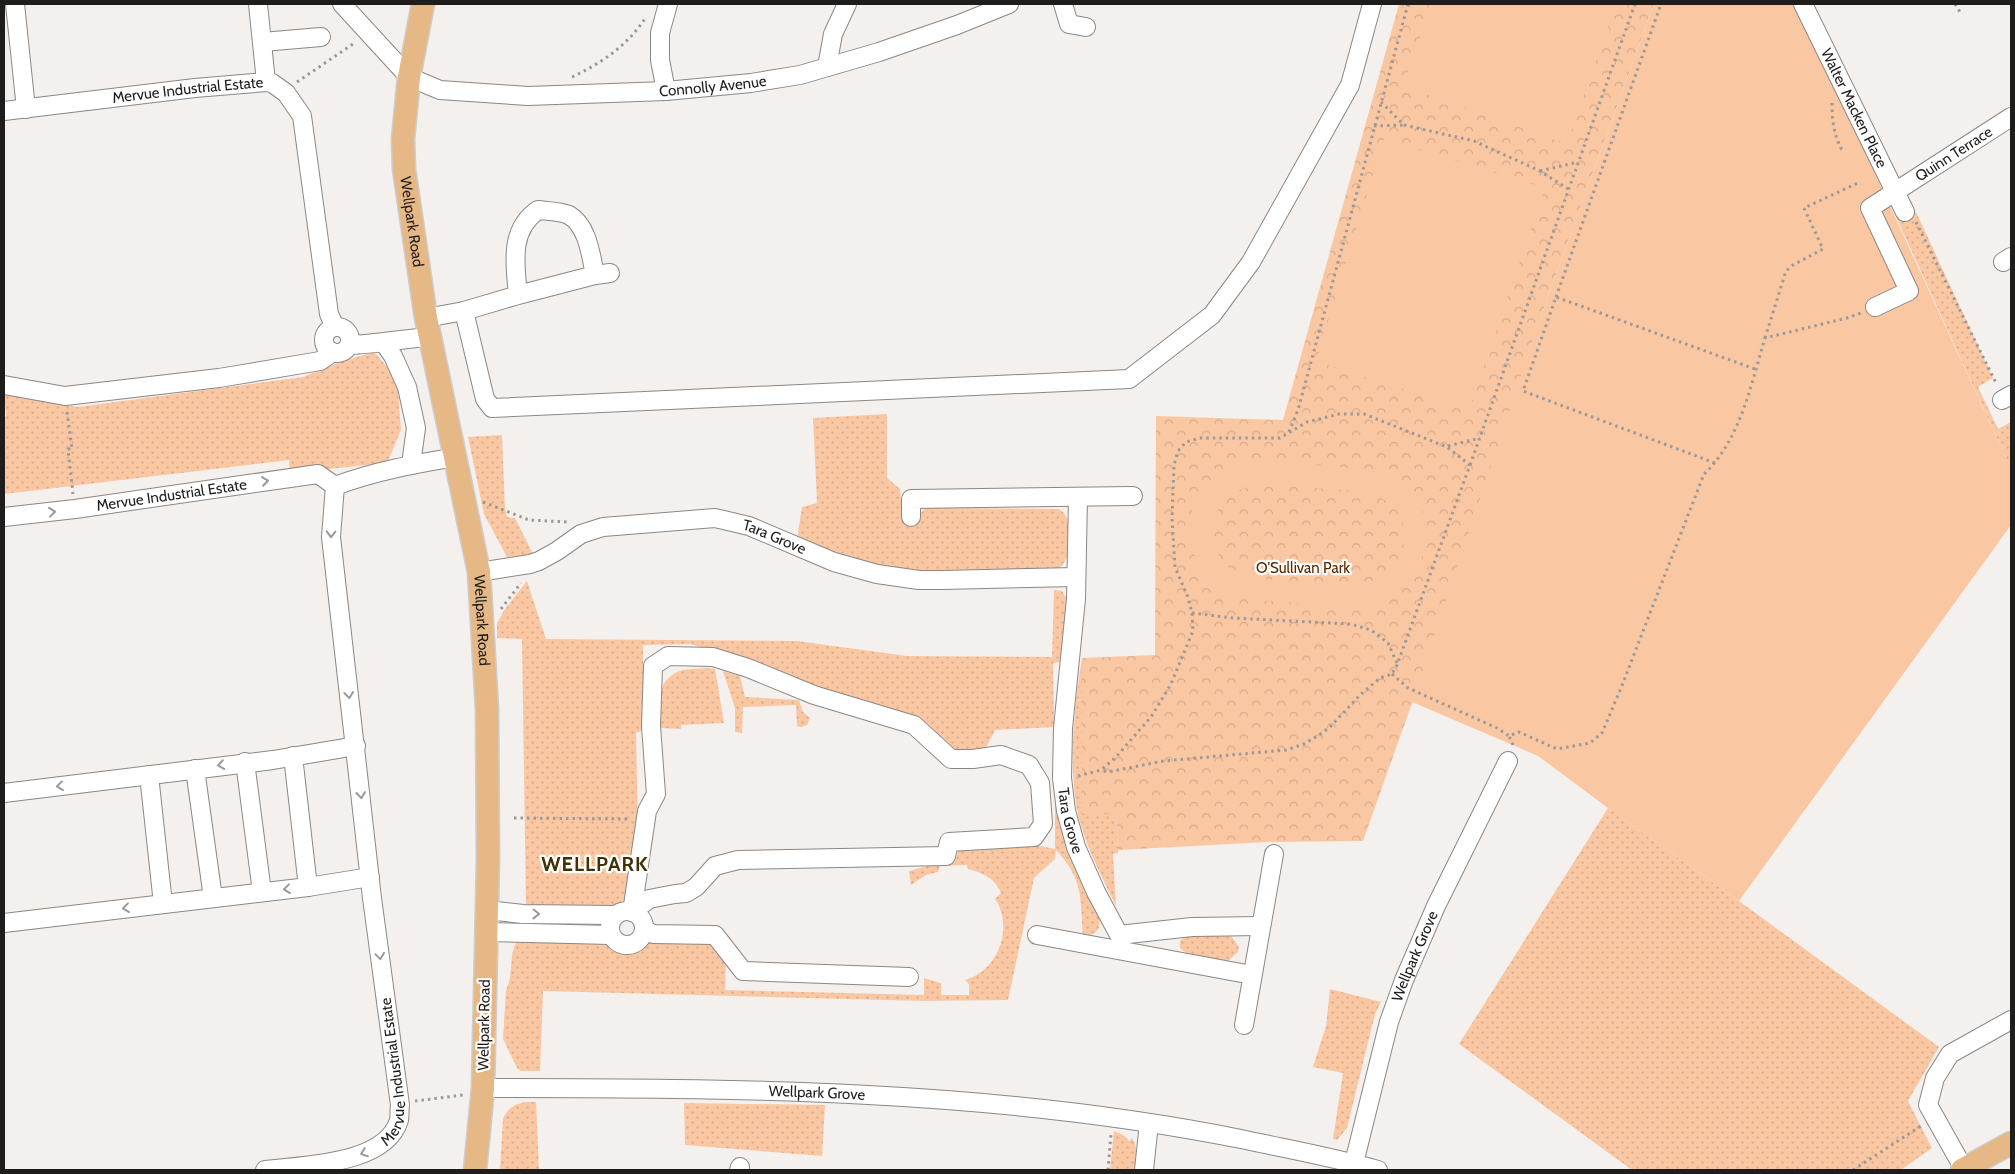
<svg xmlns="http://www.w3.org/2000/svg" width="2015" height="1174" font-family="Cabin,sans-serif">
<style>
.grass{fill:url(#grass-dots)}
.park{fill:url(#park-crowns)}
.pitch{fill:#fac7a3;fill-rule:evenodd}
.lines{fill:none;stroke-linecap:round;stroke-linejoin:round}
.minor-casing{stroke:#8b8784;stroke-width:20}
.major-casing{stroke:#cecdcd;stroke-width:25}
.path{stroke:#9c9997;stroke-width:3;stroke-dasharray:2.5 4;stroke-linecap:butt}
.minor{stroke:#fff;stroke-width:18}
.major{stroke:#e5b886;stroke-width:22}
.oneway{stroke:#9a9999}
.labels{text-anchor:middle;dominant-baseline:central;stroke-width:4.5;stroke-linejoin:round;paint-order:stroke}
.street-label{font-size:15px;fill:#1e1d1c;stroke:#fffefd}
.park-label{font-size:15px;fill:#572900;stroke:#fffefd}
.district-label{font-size:20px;font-weight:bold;letter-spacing:1px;fill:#3d3207;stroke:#fffefd}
</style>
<defs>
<pattern id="grass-dots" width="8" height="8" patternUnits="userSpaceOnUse" patternTransform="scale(1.25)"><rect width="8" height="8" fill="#fac7a3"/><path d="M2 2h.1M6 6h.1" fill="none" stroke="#d6aa8c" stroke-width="1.8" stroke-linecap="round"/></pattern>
<pattern id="park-crowns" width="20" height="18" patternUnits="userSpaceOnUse" patternTransform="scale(1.25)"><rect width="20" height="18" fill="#fac7a3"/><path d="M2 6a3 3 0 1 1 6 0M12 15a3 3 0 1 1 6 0" fill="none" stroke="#d6aa8c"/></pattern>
</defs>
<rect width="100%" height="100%" fill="#f4f0ed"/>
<g class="grass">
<path d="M 1897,208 L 1902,221 L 1916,212 L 1993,378 L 1978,387 L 1998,429 L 2011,422 L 2011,469 L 1893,210 Z"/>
<path d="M 374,352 L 397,378 L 401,430 L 387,463 L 290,473 L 289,460 L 4,494 L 4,417 L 6,416 L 4,394 L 78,407 L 303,377 L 340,362 Z"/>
<path d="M 887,414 L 887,478 L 900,489 L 903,523 L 917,523 L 919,515 L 925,508 L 1059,509 C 1075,517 1074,561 1057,570 L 929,574 L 862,564 L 797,539 L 802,507 L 817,503 L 813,418 Z"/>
<path d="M 502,435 L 505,509 L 507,517 L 515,518 L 533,554 L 507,557 L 484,514 L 468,437 Z"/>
<path d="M 527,581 L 546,639 L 797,641 L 907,656 L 1052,657 L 1054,590 L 1062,591 L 1067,599 L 1060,662 L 1053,663 L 1054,727 L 995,730 L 987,746 L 980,752 L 957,754 L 844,700 L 708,650 L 691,644 L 643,645 L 643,730 L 636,733 L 638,837 L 628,891 L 624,899 L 614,908 L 526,906 L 522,639 L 497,638 L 497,623 L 505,609 Z"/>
<path d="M 1082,658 L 1082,814 L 1116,814 L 1118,850 L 1118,853 L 1113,854 L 1116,906 C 1103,879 1088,851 1080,822 C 1067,774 1074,706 1082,658 Z"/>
<path d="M 708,668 L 715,669 L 724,723 L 681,725 L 681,729 L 661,728 C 657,708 655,683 677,672 C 686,668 699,669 708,668 Z"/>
<path d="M 723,671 L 740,676 L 745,697 L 799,700 L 803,712 L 810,718 L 807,725 L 801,727 L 797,726 L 796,705 L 743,707 L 742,733 L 735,732 L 735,708 Z"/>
<path d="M 1055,794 L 1069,854 L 1100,918 L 1099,928 L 1096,932 L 1088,936 L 1083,937 C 1080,898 1084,880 1056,850 L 1055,859 L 1034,878 L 1008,1000 L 925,1001 L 543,991 L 540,1071 L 521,1071 L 517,1068 L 503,1039 L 506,990 C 514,975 508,956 517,941 L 602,938 C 630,965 631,944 658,939 C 673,936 690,938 705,938 L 726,959 L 725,990 L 924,995 L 924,978 L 941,983 L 941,995 L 969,995 L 969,984 L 965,980 C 999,971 1014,926 995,899 L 1001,893 C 995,878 983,873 968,869 L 967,865 L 940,866 L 938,872 L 926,875 L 911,885 L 909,871 L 956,858 L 958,850 L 1019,842 L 1055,849 Z"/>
<path d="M 1608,808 L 1739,901 L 1939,1047 L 1908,1101 L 1932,1148 L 1901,1170 L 1632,1170 L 1459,1044 Z"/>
<path d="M 1228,934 L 1232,937 L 1239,947 L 1238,952 L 1228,961 C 1213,958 1190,959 1180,948 L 1180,941 L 1185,937 Z"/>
<path d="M 1330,989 L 1381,1002 L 1375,1014 L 1347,1128 L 1337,1140 L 1333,1139 L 1343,1073 L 1313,1067 L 1326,1026 Z"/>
<path d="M 526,1102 L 536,1102 L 539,1170 L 500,1170 L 503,1119 C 508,1107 515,1104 526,1102 Z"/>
<path d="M 684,1103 L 825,1105 L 822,1156 L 685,1145 Z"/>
<path d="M 1114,1131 L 1125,1136 L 1129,1141 L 1132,1138 C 1139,1148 1136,1159 1135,1170 L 1110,1170 Z"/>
</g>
<path class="park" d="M 1399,4 L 1654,4 L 1547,299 L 1427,661 L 1363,841 L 1268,842 L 1118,850 L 1116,814 L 1082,815 L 1082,658 L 1155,655 L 1156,416 L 1283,420 Z"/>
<g class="pitch">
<path d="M 1432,4 L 1616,4 L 1567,144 L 1403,86 Z"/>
<path d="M 1654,4 L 1797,4 L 2011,469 L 2011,525 L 1739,901 L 1608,808 L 1538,756 L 1412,702 L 1547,299 Z"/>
<path d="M 1384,139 L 1545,188 L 1469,410 L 1316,361 Z"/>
<path d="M 1250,462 C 1280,462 1310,465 1341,467 C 1354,469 1370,468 1382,473 C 1451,501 1434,590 1366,606 C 1352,609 1335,606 1321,605 C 1296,603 1272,601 1248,599 C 1242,598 1235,598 1230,595 C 1189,574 1174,516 1209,482 C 1220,471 1235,466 1250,462 ZM 1268,485 L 1362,491 C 1383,497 1401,506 1404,530 C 1406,550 1398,568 1380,578 C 1360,590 1273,579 1246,577 C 1239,574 1231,571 1226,565 C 1202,541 1212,498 1244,488 C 1252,485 1260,486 1268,485 Z"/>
</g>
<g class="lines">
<g class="minor-casing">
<g id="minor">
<path d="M 15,4 L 26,109"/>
<path d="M 258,4 L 266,82"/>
<path id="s1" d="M 342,4 L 409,77 L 440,90 L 528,96 L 666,91 L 751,83 L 800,75 L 879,52 L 957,25 L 1009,4"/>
<path d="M 1063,4 L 1069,24 L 1086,27"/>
<path id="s2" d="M 1803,4 L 1905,212"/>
<path d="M 262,42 L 321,37"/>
<path d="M 827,67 L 833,34 L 847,4"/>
<path d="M 666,91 L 660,60 L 660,33 L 668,4"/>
<path id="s3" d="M 4,111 L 195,88 L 266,82 L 272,83 L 286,93 L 302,116 L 329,314 L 335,327"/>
<path d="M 2003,262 L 2011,257"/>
<path d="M 595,275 L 610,273"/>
<path id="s4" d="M 1875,307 L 1909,291 L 1870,208 L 2011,117"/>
<path d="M 464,311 L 485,399 L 492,408 L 1129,379 L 1212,315 L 1251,262 L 1350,85 L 1372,4"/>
<path d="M 426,318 L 464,311 L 518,295 L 595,275 C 591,256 588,226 569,215 C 560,211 547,211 538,210 C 509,230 515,264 518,295"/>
<circle cx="337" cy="340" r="13"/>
<path d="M 384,343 L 393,356 L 407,387 L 416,428 L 411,464"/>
<path d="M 349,345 C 376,344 402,339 429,337"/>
<path d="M 4,385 L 65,396 L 219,378 L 320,361 L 333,352"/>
<path d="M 2002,400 L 2011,395"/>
<path d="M 335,486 C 375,471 415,464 456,457"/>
<path id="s5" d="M 1078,497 L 1076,599 L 1063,728 L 1062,778 L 1066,811 L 1076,847 L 1096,892 L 1119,935 L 1192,927 L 1261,926"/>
<path id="s6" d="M 4,517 L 75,509 L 318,474 L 335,486"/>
<path d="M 911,517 L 911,499 L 1133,496"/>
<path id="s7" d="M 479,572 L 530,564 L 539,561 L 557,551 L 581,534 L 603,527 L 715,518 L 749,526 L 834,562 L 877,574 L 919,580 L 942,580 L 1076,577"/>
<path d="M 668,656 L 713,657 L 748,668 L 814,695 L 914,725 L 951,759 L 973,759 L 1001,755 L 1029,765 L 1040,783 L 1043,824 L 1034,837 L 949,842 L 946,856 L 738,860 L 715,866 L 696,887 L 686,893 L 675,894 L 649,899 L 632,912 L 647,811 L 656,794 L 651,726 L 653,666 Z"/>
<path d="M 293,756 L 308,887"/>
<path d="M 245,762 L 262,892"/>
<path d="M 195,769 L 213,898"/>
<path d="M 149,775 L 163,904"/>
<path d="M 4,793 L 273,760 L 356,746"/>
<path d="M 487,910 L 523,914 L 615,915"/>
<circle cx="627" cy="928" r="17"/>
<path d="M 4,923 L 308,887 L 370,877"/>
<path d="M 644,929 L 653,934 L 715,935 L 743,971 L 909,977"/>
<path d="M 486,932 L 611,935"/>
<path d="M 1037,935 L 1252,975"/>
<path d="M 1244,1025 L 1274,854"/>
<path id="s8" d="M 483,1088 C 736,1088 992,1089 1241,1139 C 1287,1149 1333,1157 1378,1170"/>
<path id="s9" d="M 1354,1163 L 1389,1022 L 1404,980 L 1436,906 L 1508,761"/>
<path d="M 1964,1169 L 1928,1105 L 1935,1078 L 1950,1054 L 2011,1020"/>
<path id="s10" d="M 265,1170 C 303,1165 386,1165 399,1120 C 400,1116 399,1110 400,1105 L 372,898 L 331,537 L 335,486"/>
<path d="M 739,1170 L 740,1167"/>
<path d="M 1144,1170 L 1149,1123"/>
</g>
</g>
<g class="major-casing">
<g id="major">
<path id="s11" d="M 423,4 L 409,77 L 403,139 L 404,169 L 426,318 L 479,572 L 487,709 L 488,859 L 483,1088 L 475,1170"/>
<path d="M 1962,1170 L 2011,1143"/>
</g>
</g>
<g class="path">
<path d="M 1955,4 L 1960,12"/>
<path d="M 572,77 C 602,63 628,45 646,17"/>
<path d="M 297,82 L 356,42"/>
<path d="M 1381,102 L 1404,125 L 1474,141 L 1540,171 L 1568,189"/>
<path d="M 1832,103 C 1832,121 1834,136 1843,152"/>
<path d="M 1374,126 L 1404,125"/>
<path d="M 1540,171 L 1578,162"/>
<path d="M 1916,222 L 1997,385"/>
<path d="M 1556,297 L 1661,4"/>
<path d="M 1765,338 L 1786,271 L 1793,265 L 1823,249 L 1804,208 L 1858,183"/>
<path d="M 67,412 L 72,449 L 68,449 L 73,494"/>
<path d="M 1289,432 L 1298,410 L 1408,4"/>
<path d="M 1448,446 L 1480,438"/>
<path d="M 1715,463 L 1523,391 L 1556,297 L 1755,369"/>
<path d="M 1470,465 L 1635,4"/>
<path d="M 483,502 L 529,520 L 568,522"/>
<path d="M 501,609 L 521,583"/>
<path d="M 1192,613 L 1233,618 L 1351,624 L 1371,630 L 1388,643 L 1397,663"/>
<path d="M 1392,674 L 1408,688 L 1497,728 L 1509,736"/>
<path d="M 1513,745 L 1509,736 L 1519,732 L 1557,749 L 1590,743 L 1602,733 L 1621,688 L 1704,474 C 1741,439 1751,384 1765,338 L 1847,318 L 1861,313"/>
<path d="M 1078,776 L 1101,770 L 1115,758 L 1151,717 L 1171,684 L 1193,631 L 1192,613 L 1187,595 L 1175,567 L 1172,518 L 1174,465 L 1178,451 L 1186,442 L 1200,438 L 1280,438 L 1307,422 L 1339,414 L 1364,414 L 1447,447 L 1470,465 L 1397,665 L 1392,674 L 1380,678 L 1360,695 L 1330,727 L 1319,735 L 1304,744 L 1286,750 L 1164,761 L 1108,772 L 1101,770"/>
<path d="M 514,818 L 629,819"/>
<path d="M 415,1101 L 463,1095"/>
<path d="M 1108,1170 L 1111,1134"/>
<path d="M 1853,1170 L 1921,1126"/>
</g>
<use href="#minor" class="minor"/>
<use href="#major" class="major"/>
</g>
<defs><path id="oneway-chevron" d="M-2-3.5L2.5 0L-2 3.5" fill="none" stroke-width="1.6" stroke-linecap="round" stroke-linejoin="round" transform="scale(1.25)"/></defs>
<g class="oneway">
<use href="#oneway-chevron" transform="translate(265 481) rotate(-8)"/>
<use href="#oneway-chevron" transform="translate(52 512) rotate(-6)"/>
<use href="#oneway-chevron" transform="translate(331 534) rotate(91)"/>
<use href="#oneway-chevron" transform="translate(349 695) rotate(83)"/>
<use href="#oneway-chevron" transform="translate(221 765) rotate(172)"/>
<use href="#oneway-chevron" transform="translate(60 786) rotate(173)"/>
<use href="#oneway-chevron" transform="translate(361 795) rotate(84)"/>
<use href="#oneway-chevron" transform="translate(287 889) rotate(173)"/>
<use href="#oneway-chevron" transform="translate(126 908) rotate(173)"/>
<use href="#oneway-chevron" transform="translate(536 914) rotate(1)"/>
<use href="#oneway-chevron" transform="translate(380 956) rotate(82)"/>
<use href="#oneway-chevron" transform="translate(364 1153) rotate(159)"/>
</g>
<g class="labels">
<g class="street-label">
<text stroke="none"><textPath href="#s1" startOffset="406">Connolly Avenue</textPath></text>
<text stroke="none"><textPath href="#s3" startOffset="185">Mervue Industrial Estate</textPath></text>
<text stroke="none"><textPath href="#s2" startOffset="116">Walter Macken Place</textPath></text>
<text stroke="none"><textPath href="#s4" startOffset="229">Quinn Terrace</textPath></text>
<text stroke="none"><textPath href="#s11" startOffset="220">Wellpark Road</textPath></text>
<text stroke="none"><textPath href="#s6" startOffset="169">Mervue Industrial Estate</textPath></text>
<text stroke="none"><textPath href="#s7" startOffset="309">Tara Grove</textPath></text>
<text stroke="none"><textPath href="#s11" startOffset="625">Wellpark Road</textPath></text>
<text stroke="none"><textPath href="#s5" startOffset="325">Tara Grove</textPath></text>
<text stroke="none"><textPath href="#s9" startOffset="216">Wellpark Grove</textPath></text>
<text transform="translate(484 1025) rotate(-89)">Wellpark Road</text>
<text stroke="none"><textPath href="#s10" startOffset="198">Mervue Industrial Estate</textPath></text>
<text stroke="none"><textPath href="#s8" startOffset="334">Wellpark Grove</textPath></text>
</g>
<g class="park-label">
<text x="1303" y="568">O'Sullivan Park</text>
</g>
<g class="district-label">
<text x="595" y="864">WELLPARK</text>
</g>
</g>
<rect width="2015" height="1174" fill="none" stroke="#1e1d1c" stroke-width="10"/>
</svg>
